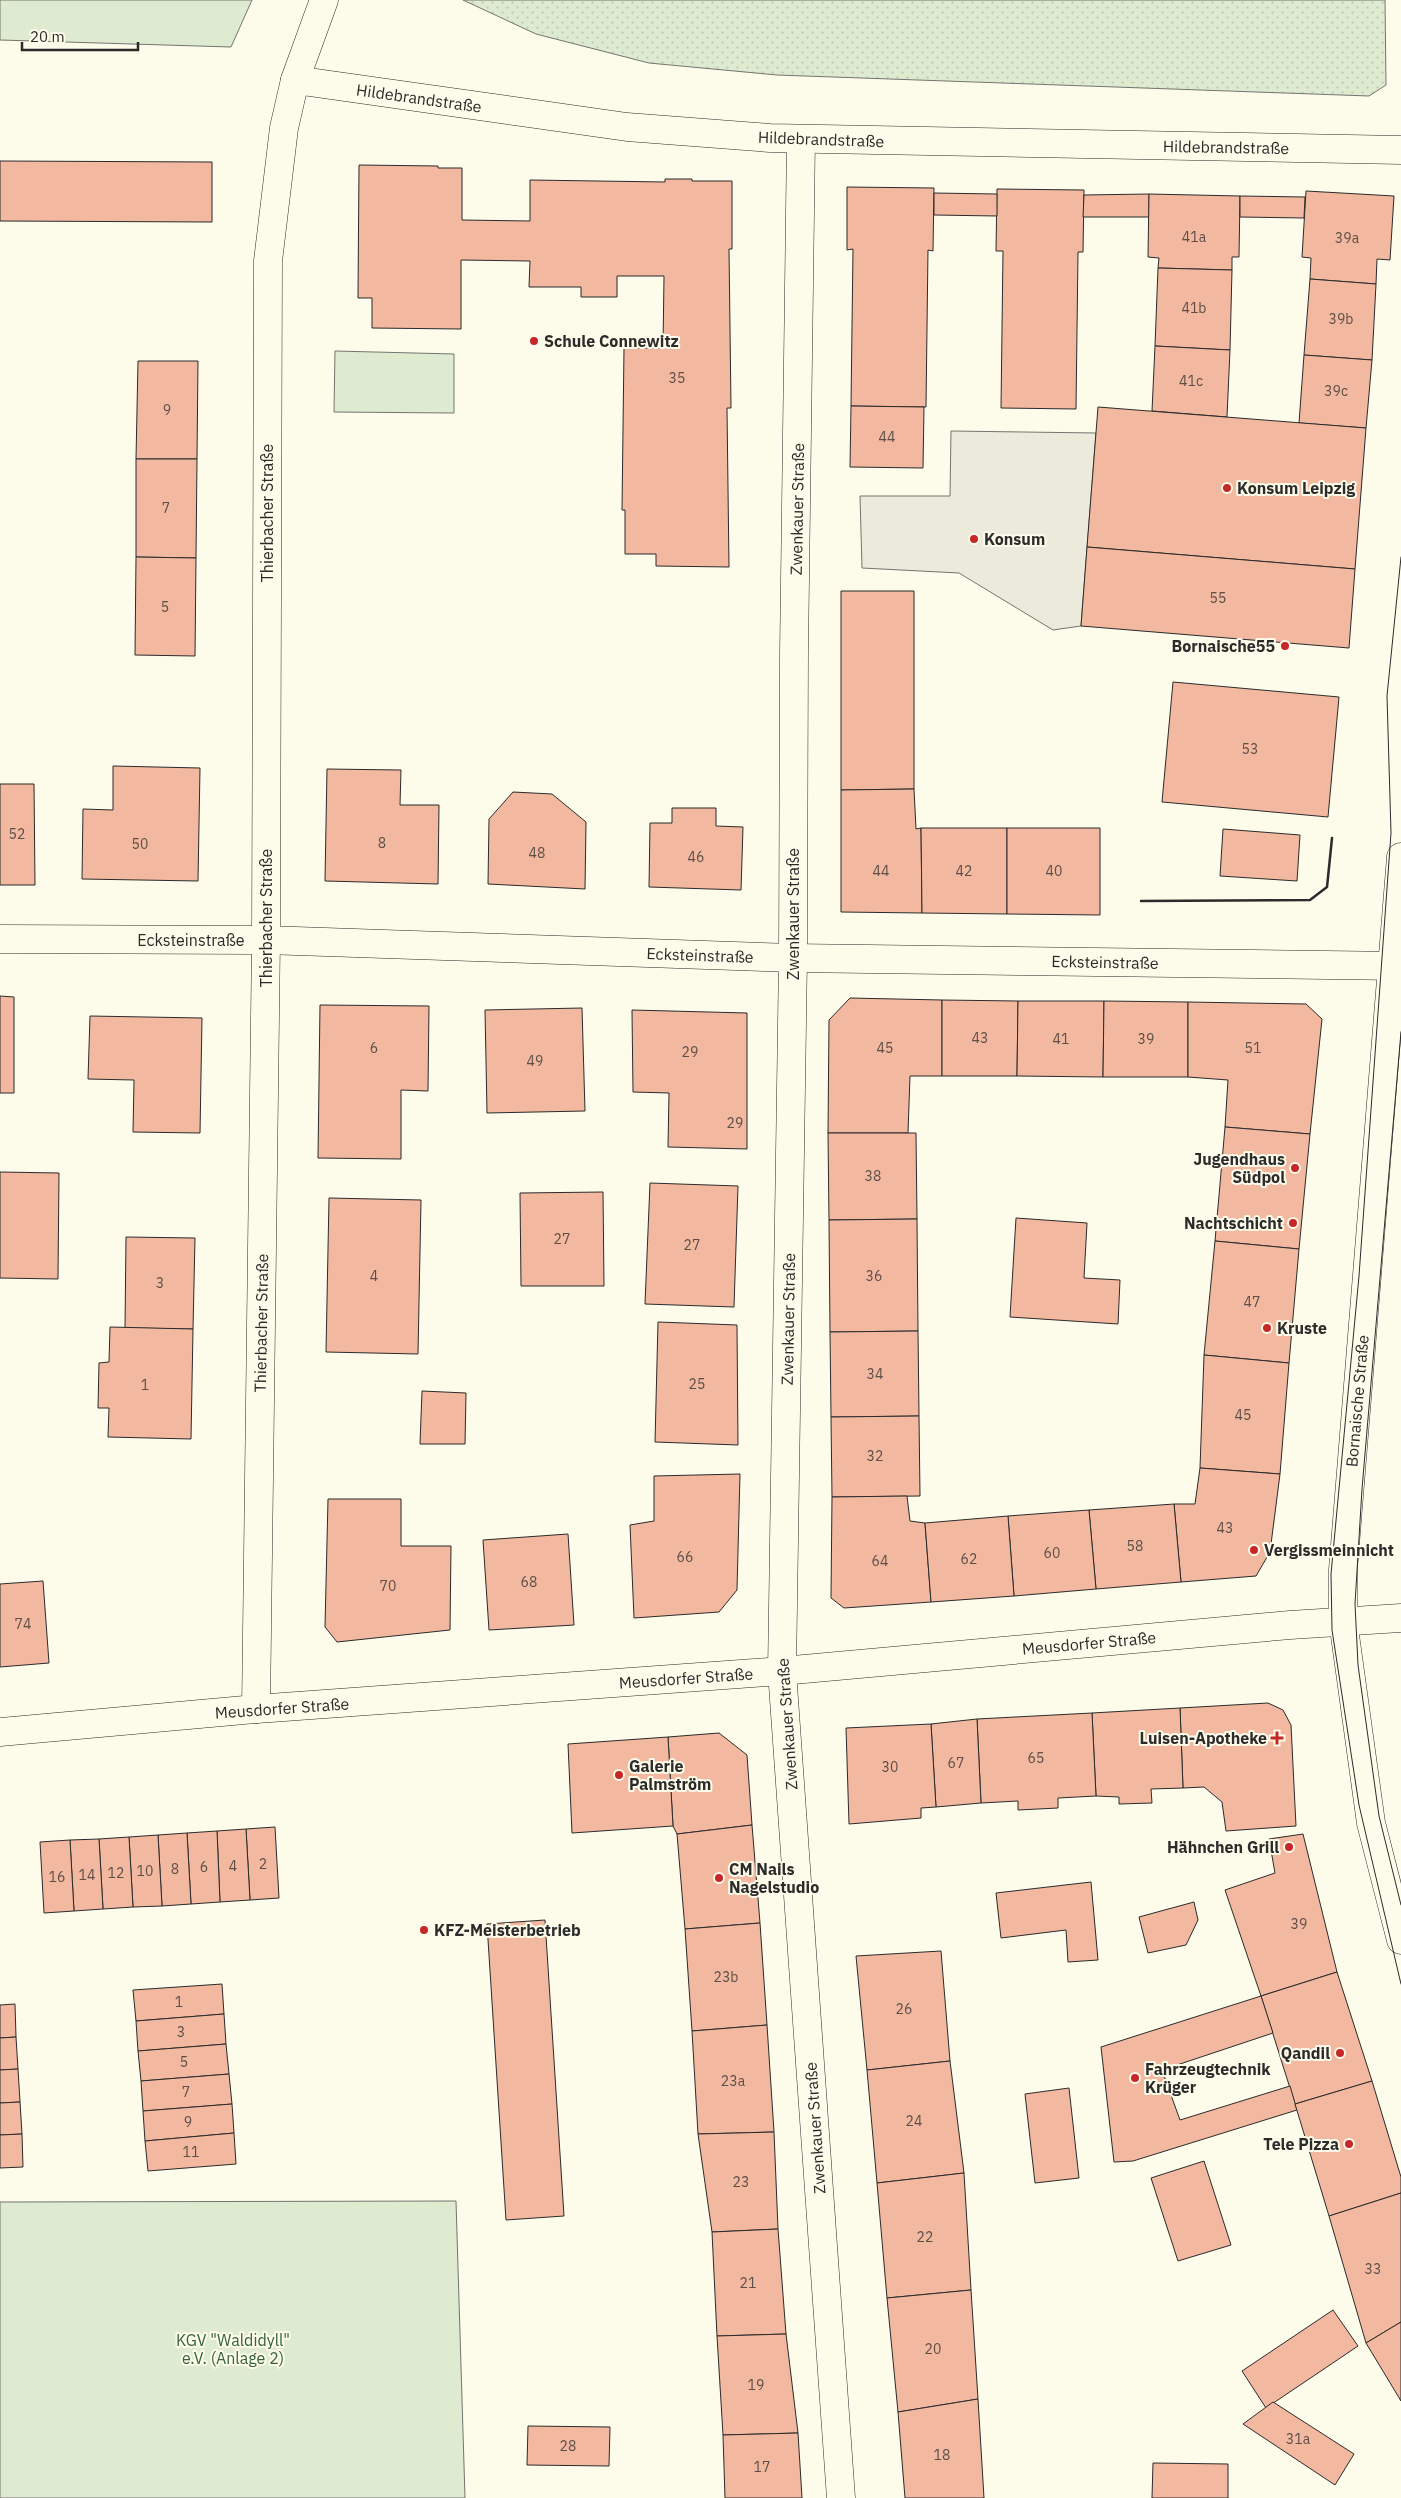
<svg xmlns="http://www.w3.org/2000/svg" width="1401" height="2498" font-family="'IBM Plex Sans',sans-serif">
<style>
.green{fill:#deebd1;stroke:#74746e}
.park{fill:url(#park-dots);stroke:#74746e}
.parking{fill:#eceadb;stroke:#74746e}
.building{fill:#f2b8a0;stroke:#2b2b2b}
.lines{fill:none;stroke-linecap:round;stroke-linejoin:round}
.minor-casing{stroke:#2b2b2b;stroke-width:29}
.secondary-casing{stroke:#2b2b2b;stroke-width:29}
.minor{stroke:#fdfbea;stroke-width:28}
.secondary{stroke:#fdfbea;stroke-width:28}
.tram{stroke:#2b2b2b;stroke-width:1}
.wall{stroke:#2b2b2b;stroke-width:2.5}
.poi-dot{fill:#c62828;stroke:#fdfbea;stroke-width:2}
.labels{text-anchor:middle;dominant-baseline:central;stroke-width:4;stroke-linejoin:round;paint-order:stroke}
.number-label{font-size:14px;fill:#5d4e48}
.street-label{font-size:16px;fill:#2b2b2b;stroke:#fdfbea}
.poi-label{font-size:16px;font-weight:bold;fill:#2b2b2b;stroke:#fdfbea;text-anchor:start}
.park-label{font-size:16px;fill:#34623c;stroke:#fdfbea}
</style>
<defs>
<pattern id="park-dots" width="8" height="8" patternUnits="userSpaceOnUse" patternTransform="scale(1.25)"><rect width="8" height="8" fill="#deebd1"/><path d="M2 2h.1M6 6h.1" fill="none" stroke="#bfcab4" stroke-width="1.8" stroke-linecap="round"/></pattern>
</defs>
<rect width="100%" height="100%" fill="#fdfbea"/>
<g class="green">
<path d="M 0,0 L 252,0 L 231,47 L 0,40 Z"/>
<path d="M 335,351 L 454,354 L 454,413 L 334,412 Z"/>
<path d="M 456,2201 L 465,2498 L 0,2498 L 0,2202 Z"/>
</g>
<path class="park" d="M 463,0 L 1385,0 L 1386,85 L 1369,96 L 777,75 L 649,63 L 536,34 Z"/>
<path class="parking" d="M 951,431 L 1096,433 L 1081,626 L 1053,630 L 959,573 L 862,568 L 860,496 L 950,496 Z"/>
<g class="building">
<path d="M 0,161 L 212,162 L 212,222 L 0,221 Z"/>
<path d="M 359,165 L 438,166 L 438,168 L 462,168 L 462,220 L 530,221 L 530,180 L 665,182 L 665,179 L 692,179 L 692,181 L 732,181 L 732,249 L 729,249 L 731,408 L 727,408 L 729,567 L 656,566 L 656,554 L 625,554 L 625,510 L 622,510 L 624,348 L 663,348 L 664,276 L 617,276 L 617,297 L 581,297 L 581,287 L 529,287 L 530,261 L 461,260 L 461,329 L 372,328 L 372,298 L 358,298 Z"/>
<path d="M 847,187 L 934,188 L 933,251 L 928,250 L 926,407 L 851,406 L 853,249 L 847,250 Z"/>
<path d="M 997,189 L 1084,190 L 1083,252 L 1078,252 L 1076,409 L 1001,408 L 1003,251 L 996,251 Z"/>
<path d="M 1306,191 L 1394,196 L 1390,260 L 1377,259 L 1376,284 L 1310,279 L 1311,258 L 1302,257 Z"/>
<path d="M 934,193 L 997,194 L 997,216 L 934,215 Z"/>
<path d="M 1149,194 L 1149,217 L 1083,217 L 1084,195 Z"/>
<path d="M 1149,194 L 1240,196 L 1239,257 L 1232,257 L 1232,270 L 1158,268 L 1159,258 L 1148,257 Z"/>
<path d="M 1240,196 L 1305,197 L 1304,218 L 1240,217 Z"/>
<path d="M 1158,268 L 1232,270 L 1230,350 L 1155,346 Z"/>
<path d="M 1310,279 L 1376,284 L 1372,360 L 1304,355 Z"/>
<path d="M 1155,346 L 1230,350 L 1227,417 L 1152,411 Z"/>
<path d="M 1304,355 L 1372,360 L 1366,428 L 1299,423 Z"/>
<path d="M 138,361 L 198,361 L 197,459 L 136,459 Z"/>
<path d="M 851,406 L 924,407 L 923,468 L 850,467 Z"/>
<path d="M 1098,407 L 1366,428 L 1355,569 L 1087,547 Z"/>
<path d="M 136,459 L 197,459 L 196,558 L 136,557 Z"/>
<path d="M 1087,547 L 1355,569 L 1349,648 L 1081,626 Z"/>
<path d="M 136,557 L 196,558 L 195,656 L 135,655 Z"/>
<path d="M 841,591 L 914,591 L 914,789 L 841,790 Z"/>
<path d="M 1173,682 L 1339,697 L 1328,817 L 1162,802 Z"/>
<path d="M 113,766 L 200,768 L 198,881 L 82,879 L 83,809 L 113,810 Z"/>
<path d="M 327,769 L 401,770 L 400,805 L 439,805 L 438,884 L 325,881 Z"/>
<path d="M 0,784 L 34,784 L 35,885 L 0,885 Z"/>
<path d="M 914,789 L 916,829 L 921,828 L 922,913 L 841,912 L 841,790 Z"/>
<path d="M 513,792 L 552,794 L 586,822 L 585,889 L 488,884 L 489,819 Z"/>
<path d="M 672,808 L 716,808 L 716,826 L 743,827 L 741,890 L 649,887 L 650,823 L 672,823 Z"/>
<path d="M 921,828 L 1007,828 L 1007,914 L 922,913 Z"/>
<path d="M 1007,828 L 1100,828 L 1100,915 L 1007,914 Z"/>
<path d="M 1223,829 L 1300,835 L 1297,881 L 1220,876 Z"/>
<path d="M 0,996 L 14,997 L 14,1093 L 0,1093 Z"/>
<path d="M 850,998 L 942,1000 L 942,1076 L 910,1076 L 908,1133 L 828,1133 L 829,1020 Z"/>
<path d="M 942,1000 L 1018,1001 L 1017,1076 L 942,1076 Z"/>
<path d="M 1018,1001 L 1104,1001 L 1103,1077 L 1017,1076 Z"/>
<path d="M 1104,1001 L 1188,1002 L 1188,1077 L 1103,1077 Z"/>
<path d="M 1188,1002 L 1306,1004 L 1322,1019 L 1310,1134 L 1225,1127 L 1228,1080 L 1188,1077 Z"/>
<path d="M 320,1005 L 429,1006 L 428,1091 L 401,1090 L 401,1159 L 318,1158 Z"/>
<path d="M 582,1008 L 585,1111 L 487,1113 L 485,1010 Z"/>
<path d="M 632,1010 L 747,1013 L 747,1149 L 668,1147 L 669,1093 L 633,1092 Z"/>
<path d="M 90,1016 L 202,1018 L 200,1133 L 133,1132 L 134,1080 L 88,1079 Z"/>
<path d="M 1225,1127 L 1310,1134 L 1299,1249 L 1215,1241 Z"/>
<path d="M 828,1133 L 916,1133 L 917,1219 L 829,1220 Z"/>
<path d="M 0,1172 L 59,1173 L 58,1279 L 0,1278 Z"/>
<path d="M 650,1183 L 738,1186 L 734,1307 L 645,1304 Z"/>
<path d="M 603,1192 L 604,1286 L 521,1286 L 520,1193 Z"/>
<path d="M 329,1198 L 421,1200 L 418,1354 L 326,1352 Z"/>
<path d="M 1016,1218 L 1087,1223 L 1084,1278 L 1120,1280 L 1118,1324 L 1010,1317 Z"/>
<path d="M 917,1219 L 918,1331 L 830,1332 L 829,1220 Z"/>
<path d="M 126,1237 L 195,1238 L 193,1329 L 125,1328 Z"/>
<path d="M 1215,1241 L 1299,1249 L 1289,1363 L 1204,1355 Z"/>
<path d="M 658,1322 L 737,1325 L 738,1445 L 655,1442 Z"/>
<path d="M 110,1327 L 193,1329 L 191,1439 L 108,1437 L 109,1408 L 98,1408 L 99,1363 L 109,1362 Z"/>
<path d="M 918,1331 L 919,1416 L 831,1417 L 830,1332 Z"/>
<path d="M 1204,1355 L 1289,1363 L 1280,1474 L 1200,1468 Z"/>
<path d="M 422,1391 L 466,1393 L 465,1444 L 420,1444 Z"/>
<path d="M 919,1416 L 920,1496 L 832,1497 L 831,1417 Z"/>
<path d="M 1200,1468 L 1280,1474 L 1270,1552 L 1256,1576 L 1181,1582 L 1174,1504 L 1195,1504 Z"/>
<path d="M 740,1474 L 737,1590 L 719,1612 L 634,1618 L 630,1525 L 654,1521 L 654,1476 Z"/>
<path d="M 907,1496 L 910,1521 L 925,1523 L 931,1602 L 844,1608 L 831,1598 L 832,1497 Z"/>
<path d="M 328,1499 L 401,1499 L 401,1546 L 451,1546 L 450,1630 L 337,1642 L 325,1627 Z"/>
<path d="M 1174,1504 L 1181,1582 L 1096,1589 L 1089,1510 Z"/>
<path d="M 1089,1510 L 1096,1589 L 1014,1596 L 1008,1516 Z"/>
<path d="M 1008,1516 L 1014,1596 L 931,1602 L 925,1523 Z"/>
<path d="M 568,1534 L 574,1625 L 489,1630 L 483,1540 Z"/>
<path d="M 43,1581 L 49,1663 L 0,1667 L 0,1584 Z"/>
<path d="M 1268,1703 L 1283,1710 L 1291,1725 L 1296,1826 L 1226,1831 L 1222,1802 L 1204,1787 L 1183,1788 L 1180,1708 Z"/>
<path d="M 1180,1708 L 1183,1788 L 1151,1789 L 1152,1803 L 1119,1804 L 1119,1797 L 1096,1796 L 1092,1713 Z"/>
<path d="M 1092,1713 L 1096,1796 L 1058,1798 L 1058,1808 L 1018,1810 L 1018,1801 L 981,1803 L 977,1719 Z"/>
<path d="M 977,1719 L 981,1803 L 936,1807 L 931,1724 Z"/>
<path d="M 931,1724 L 936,1807 L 921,1808 L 921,1818 L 849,1824 L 846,1728 Z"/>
<path d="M 719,1733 L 747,1755 L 752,1825 L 677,1834 L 673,1826 L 668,1737 Z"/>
<path d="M 668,1737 L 673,1826 L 572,1833 L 568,1744 Z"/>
<path d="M 752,1825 L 760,1923 L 685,1929 L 677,1834 Z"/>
<path d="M 275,1827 L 279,1898 L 250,1900 L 246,1829 Z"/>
<path d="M 246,1829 L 250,1900 L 220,1902 L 217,1831 Z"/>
<path d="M 217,1831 L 220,1902 L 191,1904 L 187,1833 Z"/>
<path d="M 187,1833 L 191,1904 L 162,1906 L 158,1835 Z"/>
<path d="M 1303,1834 L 1337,1972 L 1261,1996 L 1225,1890 L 1275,1873 L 1269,1839 Z"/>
<path d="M 158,1835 L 162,1906 L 133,1907 L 129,1837 Z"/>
<path d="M 129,1837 L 133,1907 L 103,1909 L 99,1839 Z"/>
<path d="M 99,1839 L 103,1909 L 74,1911 L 70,1840 Z"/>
<path d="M 70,1840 L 74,1911 L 44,1913 L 40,1842 Z"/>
<path d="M 1091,1882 L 1098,1960 L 1068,1962 L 1066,1930 L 1001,1938 L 996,1893 Z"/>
<path d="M 1194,1902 L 1198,1920 L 1186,1945 L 1148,1953 L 1139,1917 Z"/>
<path d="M 545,1920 L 564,2216 L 506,2220 L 487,1924 Z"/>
<path d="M 760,1923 L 767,2025 L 692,2031 L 685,1929 Z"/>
<path d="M 941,1951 L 950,2061 L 867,2070 L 856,1956 Z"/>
<path d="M 1337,1972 L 1372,2081 L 1295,2104 L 1261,1996 Z"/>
<path d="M 222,1984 L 224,2014 L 136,2021 L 133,1990 Z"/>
<path d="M 1261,1996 L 1273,2033 L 1162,2070 L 1180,2120 L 1290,2086 L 1297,2110 L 1133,2161 L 1114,2162 L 1101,2047 Z"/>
<path d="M 15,2004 L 16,2037 L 0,2038 L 0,2005 Z"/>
<path d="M 224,2014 L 226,2044 L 138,2051 L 136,2021 Z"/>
<path d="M 767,2025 L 774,2132 L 698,2134 L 692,2031 Z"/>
<path d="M 16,2037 L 18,2069 L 0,2070 L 0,2038 Z"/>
<path d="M 226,2044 L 229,2074 L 141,2081 L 138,2051 Z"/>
<path d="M 950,2061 L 964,2173 L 877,2183 L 867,2070 Z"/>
<path d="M 18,2069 L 20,2102 L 0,2103 L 0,2070 Z"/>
<path d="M 229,2074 L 232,2104 L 143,2111 L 141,2081 Z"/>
<path d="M 1372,2081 L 1401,2177 L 1401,2193 L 1329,2216 L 1295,2104 Z"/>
<path d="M 1069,2088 L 1079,2178 L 1035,2183 L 1025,2094 Z"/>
<path d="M 20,2102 L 22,2134 L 0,2135 L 0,2103 Z"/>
<path d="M 232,2104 L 234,2133 L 145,2141 L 143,2111 Z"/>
<path d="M 774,2132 L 778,2229 L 712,2232 L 698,2134 Z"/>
<path d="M 234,2133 L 236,2164 L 148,2171 L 145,2141 Z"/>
<path d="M 22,2134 L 23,2167 L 0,2168 L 0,2135 Z"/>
<path d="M 1204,2161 L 1231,2245 L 1178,2261 L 1151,2178 Z"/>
<path d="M 964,2173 L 971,2290 L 887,2298 L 877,2183 Z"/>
<path d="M 1401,2193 L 1401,2322 L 1366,2343 L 1329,2216 Z"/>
<path d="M 778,2229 L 786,2334 L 717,2336 L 712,2232 Z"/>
<path d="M 971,2290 L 978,2399 L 898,2412 L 887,2298 Z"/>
<path d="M 1333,2310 L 1358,2346 L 1266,2408 L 1242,2371 Z"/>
<path d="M 1401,2322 L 1401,2401 L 1366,2343 Z"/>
<path d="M 786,2334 L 798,2433 L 723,2435 L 717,2336 Z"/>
<path d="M 978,2399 L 984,2498 L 905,2498 L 898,2412 Z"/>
<path d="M 1273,2402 L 1354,2454 L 1335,2485 L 1243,2424 Z"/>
<path d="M 528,2426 L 610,2427 L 609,2466 L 527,2465 Z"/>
<path d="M 798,2433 L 802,2498 L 725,2498 L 723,2435 Z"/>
<path d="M 1153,2463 L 1228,2464 L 1228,2498 L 1152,2498 Z"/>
</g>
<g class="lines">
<g class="minor-casing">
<g id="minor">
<path d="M 295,80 L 324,0"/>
<path d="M 801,139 L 794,653 L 793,958 L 782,1671 L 841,2498"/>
<path d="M 0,939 L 266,940 L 793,958 L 1401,966"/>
<path d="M 256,1709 L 266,940 L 268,261 L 284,128 L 295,80 L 627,127 L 770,138 L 1401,150"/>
<path d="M 0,1732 L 256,1709 L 782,1671 L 1290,1625 L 1401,1618"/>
</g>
</g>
<g class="secondary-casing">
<path id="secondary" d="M 1401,857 L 1343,1570 L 1343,1621 L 1371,1823 L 1401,1940"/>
</g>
<use href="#minor" class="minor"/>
<use href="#secondary" class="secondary"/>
<g class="tram">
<path d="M 1401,557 L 1387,696 L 1391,833 L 1359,1276 L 1331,1574 L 1332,1630 L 1359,1805 L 1401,1984"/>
<path d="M 1401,1032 L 1362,1489 L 1355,1604 L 1358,1665 L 1379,1816 L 1401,1905"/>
</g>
<path class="wall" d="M 1141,901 L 1310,900 L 1327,887 L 1332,838"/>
</g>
<g class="poi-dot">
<circle cx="534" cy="341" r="5"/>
<circle cx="1227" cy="488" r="5"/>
<circle cx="974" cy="539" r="5"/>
<circle cx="1285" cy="646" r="5"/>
<circle cx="1295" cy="1168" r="5"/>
<circle cx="1293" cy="1223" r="5"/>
<circle cx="1267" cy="1328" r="5"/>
<circle cx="1254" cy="1550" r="5"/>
<path d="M1274.5 1730.5h5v5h5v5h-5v5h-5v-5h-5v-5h5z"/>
<circle cx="619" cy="1775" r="5"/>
<circle cx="1289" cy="1847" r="5"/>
<circle cx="719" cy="1878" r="5"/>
<circle cx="424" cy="1930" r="5"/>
<circle cx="1340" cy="2053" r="5"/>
<circle cx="1135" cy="2078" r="5"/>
<circle cx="1349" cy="2144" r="5"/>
</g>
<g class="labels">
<g class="number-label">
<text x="1194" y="237">41a</text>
<text x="1347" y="238">39a</text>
<text x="1194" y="308">41b</text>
<text x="1341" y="319">39b</text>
<text x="677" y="378">35</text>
<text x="1191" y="381">41c</text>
<text x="1336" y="391">39c</text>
<text x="167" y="410">9</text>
<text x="887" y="437">44</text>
<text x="166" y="508">7</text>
<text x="1218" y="598">55</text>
<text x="165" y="607">5</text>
<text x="1250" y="749">53</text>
<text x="17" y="834">52</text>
<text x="382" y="843">8</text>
<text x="140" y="844">50</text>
<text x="537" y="853">48</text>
<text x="696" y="857">46</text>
<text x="881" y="871">44</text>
<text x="964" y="871">42</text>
<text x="1054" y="871">40</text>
<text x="980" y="1038">43</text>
<text x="1061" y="1039">41</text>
<text x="1146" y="1039">39</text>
<text x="374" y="1048">6</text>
<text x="885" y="1048">45</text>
<text x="1253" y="1048">51</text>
<text x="690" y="1052">29</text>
<text x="535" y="1061">49</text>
<text x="735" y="1123">29</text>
<text x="873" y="1176">38</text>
<text x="562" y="1239">27</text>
<text x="692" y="1245">27</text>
<text x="374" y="1276">4</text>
<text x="874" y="1276">36</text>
<text x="160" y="1283">3</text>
<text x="1252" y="1302">47</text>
<text x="875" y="1374">34</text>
<text x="697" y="1384">25</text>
<text x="145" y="1385">1</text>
<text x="1243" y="1415">45</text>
<text x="875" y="1456">32</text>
<text x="1225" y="1528">43</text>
<text x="1135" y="1546">58</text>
<text x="1052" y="1553">60</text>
<text x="685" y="1557">66</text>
<text x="969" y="1559">62</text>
<text x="880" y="1561">64</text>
<text x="529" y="1582">68</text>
<text x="388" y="1586">70</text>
<text x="23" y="1624">74</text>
<text x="1036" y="1758">65</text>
<text x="956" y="1763">67</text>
<text x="890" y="1767">30</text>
<text x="263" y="1864">2</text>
<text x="233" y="1866">4</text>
<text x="204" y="1867">6</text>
<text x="175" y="1869">8</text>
<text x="145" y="1871">10</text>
<text x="116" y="1873">12</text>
<text x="87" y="1875">14</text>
<text x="57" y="1877">16</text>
<text x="1299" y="1924">39</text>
<text x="726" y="1977">23b</text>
<text x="179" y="2002">1</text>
<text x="904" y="2009">26</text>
<text x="181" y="2032">3</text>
<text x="184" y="2062">5</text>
<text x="733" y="2081">23a</text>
<text x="186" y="2092">7</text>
<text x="914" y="2121">24</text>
<text x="188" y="2122">9</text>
<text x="191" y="2152">11</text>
<text x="741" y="2182">23</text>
<text x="925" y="2237">22</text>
<text x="1373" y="2269">33</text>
<text x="748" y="2283">21</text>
<text x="933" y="2349">20</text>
<text x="756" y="2385">19</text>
<text x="1298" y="2439">31a</text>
<text x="568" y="2446">28</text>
<text x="942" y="2455">18</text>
<text x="762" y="2467">17</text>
</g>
<g class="street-label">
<text transform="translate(419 98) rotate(8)">Hildebrandstraße</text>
<text transform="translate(821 139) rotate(2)">Hildebrandstraße</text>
<text transform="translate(1226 147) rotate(1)">Hildebrandstraße</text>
<text transform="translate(797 509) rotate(-89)">Zwenkauer Straße</text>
<text transform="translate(267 513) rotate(-90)">Thierbacher Straße</text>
<text transform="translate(793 914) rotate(-90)">Zwenkauer Straße</text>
<text transform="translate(266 918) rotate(-90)">Thierbacher Straße</text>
<text x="191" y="940">Ecksteinstraße</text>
<text transform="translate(700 955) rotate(2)">Ecksteinstraße</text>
<text transform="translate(1105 962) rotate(1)">Ecksteinstraße</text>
<text transform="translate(788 1319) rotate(-89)">Zwenkauer Straße</text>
<text transform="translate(261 1323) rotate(-89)">Thierbacher Straße</text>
<text transform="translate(1357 1401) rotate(-85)">Bornaische Straße</text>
<text transform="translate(1089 1643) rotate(-5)">Meusdorfer Straße</text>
<text transform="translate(686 1678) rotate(-4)">Meusdorfer Straße</text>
<text transform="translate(282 1708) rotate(-4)">Meusdorfer Straße</text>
<text transform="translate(787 1724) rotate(-94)">Zwenkauer Straße</text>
<text transform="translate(815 2128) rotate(-94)">Zwenkauer Straße</text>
</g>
<g class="poi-label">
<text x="544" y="341">Schule Connewitz</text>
<text x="1237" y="488">Konsum Leipzig</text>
<text x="984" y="539">Konsum</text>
<text x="1275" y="646" text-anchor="end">Bornaische55</text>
<text x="1285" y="1159" text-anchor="end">Jugendhaus<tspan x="1285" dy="18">Südpol</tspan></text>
<text x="1283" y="1223" text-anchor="end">Nachtschicht</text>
<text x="1277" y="1328">Kruste</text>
<text x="1264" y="1550">Vergissmeinnicht</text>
<text x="1267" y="1738" text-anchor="end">Luisen-Apotheke</text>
<text x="629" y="1766">Galerie<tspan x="629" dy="18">Palmström</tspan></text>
<text x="1279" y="1847" text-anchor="end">Hähnchen Grill</text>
<text x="729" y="1869">CM Nails<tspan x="729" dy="18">Nagelstudio</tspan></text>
<text x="434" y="1930">KFZ-Meisterbetrieb</text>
<text x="1330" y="2053" text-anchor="end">Qandil</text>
<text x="1145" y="2069">Fahrzeugtechnik<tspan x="1145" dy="18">Krüger</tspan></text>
<text x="1339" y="2144" text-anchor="end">Tele Pizza</text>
</g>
<g class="park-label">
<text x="233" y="2340">KGV "Waldidyll"<tspan x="233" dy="18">e.V. (Anlage 2)</tspan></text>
</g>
</g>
<path d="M22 42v8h116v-8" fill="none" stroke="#2b2b2b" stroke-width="2.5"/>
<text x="30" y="42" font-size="15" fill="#2b2b2b" stroke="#fdfbea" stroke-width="4" paint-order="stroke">20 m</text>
</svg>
